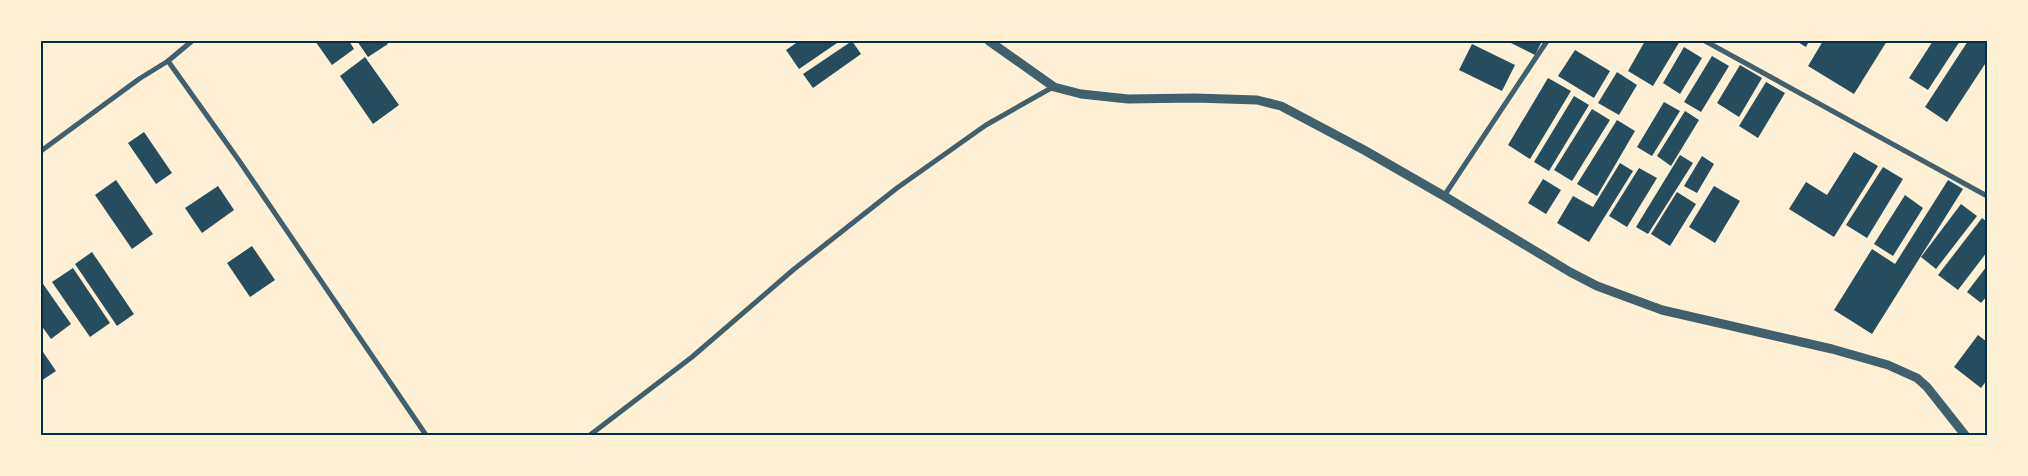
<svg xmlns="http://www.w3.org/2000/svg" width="2028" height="476" font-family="Poppins,sans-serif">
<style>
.building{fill:#264d5e}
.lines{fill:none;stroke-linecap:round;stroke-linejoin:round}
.minor{stroke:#3f606c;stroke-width:5}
.tertiary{stroke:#3f606c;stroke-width:9}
.neatline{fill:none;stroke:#003049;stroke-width:2}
</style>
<rect width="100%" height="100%" fill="#fdf0d5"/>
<g class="building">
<path d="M 315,41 L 349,41 L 354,49 L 332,65 Z"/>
<path d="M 357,41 L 386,41 L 388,44 L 368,57 Z"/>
<path d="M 799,41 L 840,41 L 799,69 L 786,50 Z"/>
<path d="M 852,41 L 861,54 L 813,88 L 803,74 Z"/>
<path d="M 1507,41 L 1542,41 L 1535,55 Z"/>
<path d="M 1645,41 L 1680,41 L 1653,86 L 1628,71 Z"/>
<path d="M 1796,41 L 1809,41 L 1806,47 Z"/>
<path d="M 1823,41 L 1887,41 L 1854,94 L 1808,66 Z"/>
<path d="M 1933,41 L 1960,41 L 1928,90 L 1909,78 Z"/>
<path d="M 1968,41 L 1983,41 L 1987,44 L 1987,61 L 1947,122 L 1925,107 Z"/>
<path d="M 1472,44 L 1515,65 L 1502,91 L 1459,70 Z"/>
<path d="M 1684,47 L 1702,58 L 1680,94 L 1663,83 Z"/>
<path d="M 1575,50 L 1610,71 L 1594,98 L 1558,76 Z"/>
<path d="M 1712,56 L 1729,66 L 1701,112 L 1684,102 Z"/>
<path d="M 365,57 L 399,105 L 373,124 L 340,76 Z"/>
<path d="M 1740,65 L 1762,78 L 1739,117 L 1717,103 Z"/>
<path d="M 1617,72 L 1637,85 L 1619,115 L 1598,103 Z"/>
<path d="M 1548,78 L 1571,91 L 1530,159 L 1508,145 Z"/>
<path d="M 1766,82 L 1785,93 L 1758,138 L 1739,126 Z"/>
<path d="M 1574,96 L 1589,105 L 1549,171 L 1534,162 Z"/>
<path d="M 1664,102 L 1680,111 L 1652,156 L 1637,147 Z"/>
<path d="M 1592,109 L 1610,120 L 1572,181 L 1554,170 Z"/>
<path d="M 1685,111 L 1699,120 L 1671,166 L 1657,156 Z"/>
<path d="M 1617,120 L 1635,131 L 1597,196 L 1577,184 Z"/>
<path d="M 144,132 L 172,173 L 156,184 L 128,143 Z"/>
<path d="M 1854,152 L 1878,166 L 1834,237 L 1789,209 L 1806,182 L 1827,195 Z"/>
<path d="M 1680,155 L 1693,163 L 1648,234 L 1636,227 Z"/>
<path d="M 1702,156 L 1714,164 L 1697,193 L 1684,186 Z"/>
<path d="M 1620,163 L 1633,171 L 1589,242 L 1557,223 L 1573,196 L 1593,207 Z"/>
<path d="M 1883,167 L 1903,179 L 1867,238 L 1846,225 Z"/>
<path d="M 1639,168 L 1657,178 L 1627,227 L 1609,216 Z"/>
<path d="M 1543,179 L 1561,190 L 1546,214 L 1528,203 Z"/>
<path d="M 116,180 L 153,234 L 132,249 L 95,195 Z"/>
<path d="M 1948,180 L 1963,189 L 1872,334 L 1834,310 L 1872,249 L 1895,264 Z"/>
<path d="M 218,186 L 234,210 L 202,233 L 185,208 Z"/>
<path d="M 1714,186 L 1740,201 L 1715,243 L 1689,227 Z"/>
<path d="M 1677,192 L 1696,204 L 1670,246 L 1651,234 Z"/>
<path d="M 1905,195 L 1923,208 L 1893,256 L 1874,244 Z"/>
<path d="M 1961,204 L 1977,216 L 1936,269 L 1921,257 Z"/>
<path d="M 1982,218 L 1987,222 L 1987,252 L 1958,290 L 1938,275 Z"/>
<path d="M 252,246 L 275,280 L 250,297 L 227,263 Z"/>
<path d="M 92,252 L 134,314 L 117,326 L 75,264 Z"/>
<path d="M 1987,266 L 1987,296 L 1981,303 L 1967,292 Z"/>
<path d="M 73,268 L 110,323 L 90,337 L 52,282 Z"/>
<path d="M 41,281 L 71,324 L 51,339 L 41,325 Z"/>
<path d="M 1978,335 L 1987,342 L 1987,380 L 1981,388 L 1954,367 Z"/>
<path d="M 41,349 L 56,371 L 41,381 Z"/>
</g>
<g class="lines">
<g class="minor">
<path d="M 1705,41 L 1987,196"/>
<path d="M 168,61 L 240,162 L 426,435"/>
<path d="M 41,151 L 139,79 L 168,61 L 192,41"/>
<path d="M 1444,196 L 1547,41"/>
<path d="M 590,435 L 692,357 L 793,270 L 897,188 L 986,125 L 1053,87"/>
</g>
<path class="tertiary" d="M 989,41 L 1054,87 L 1081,94 L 1128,99 L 1195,98 L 1257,100 L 1281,106 L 1364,150 L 1444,196 L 1570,272 L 1597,286 L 1662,310 L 1832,349 L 1888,365 L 1917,378 L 1927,387 L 1965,435"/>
</g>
<rect width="2028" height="476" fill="none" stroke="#fdf0d5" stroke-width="85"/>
<rect x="42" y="42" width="1944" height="392" class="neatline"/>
</svg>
